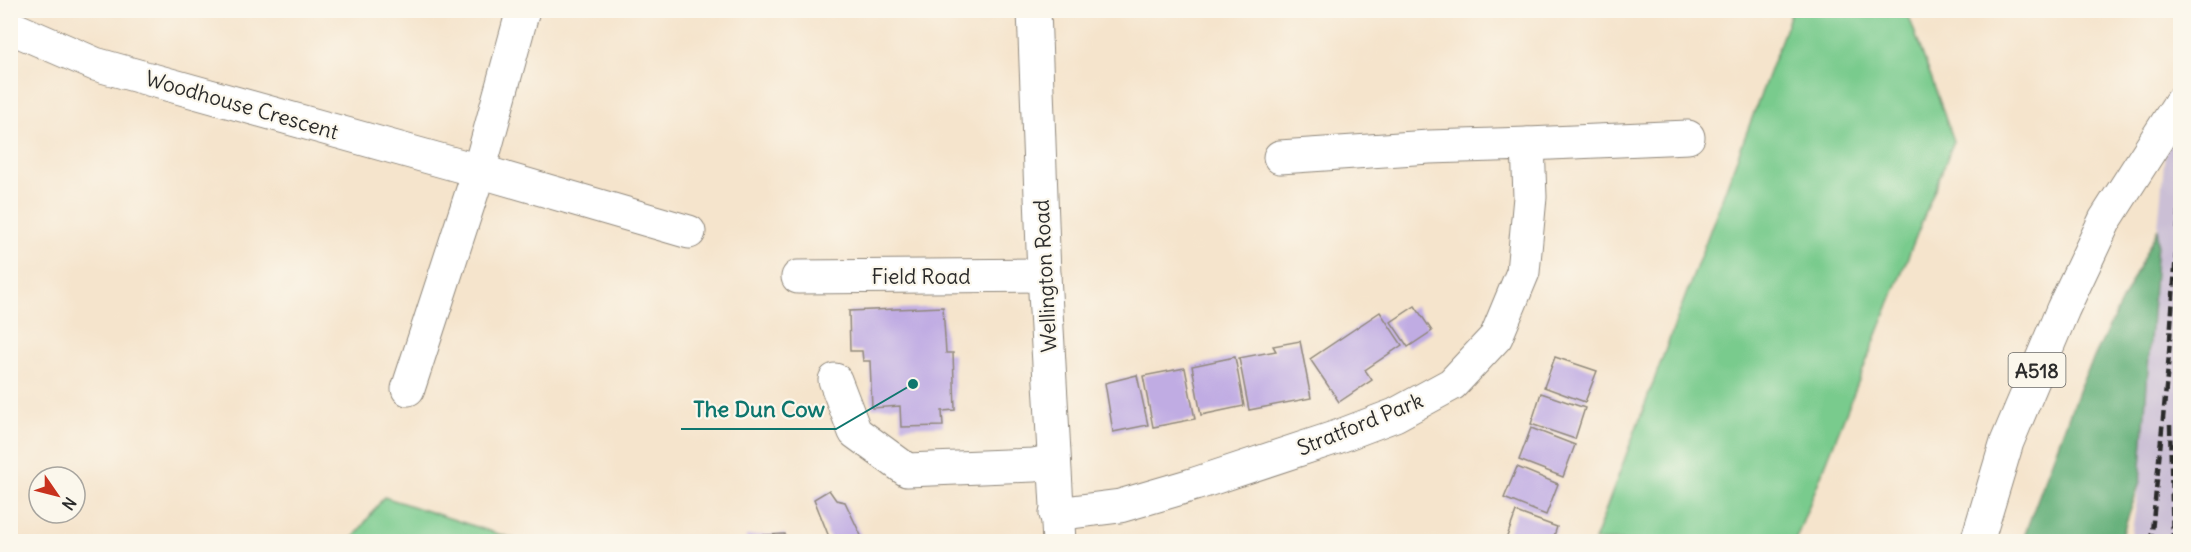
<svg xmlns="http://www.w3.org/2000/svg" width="2191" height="552" font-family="Delius,sans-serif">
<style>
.industrial{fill:#cbbfd5}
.green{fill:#79cb8d;stroke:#527b5c;stroke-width:1.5}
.forest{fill:#62af78;stroke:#466d52;stroke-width:1.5}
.building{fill:#c0ace3}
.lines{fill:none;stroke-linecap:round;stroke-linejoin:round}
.minor-casing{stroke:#90887c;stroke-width:35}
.highway-casing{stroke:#90887c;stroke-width:35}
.minor{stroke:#fff;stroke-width:33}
.highway{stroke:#fff;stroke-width:33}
.rail{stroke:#2b2b2b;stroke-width:4.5;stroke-dasharray:9 4.5;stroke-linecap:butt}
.labels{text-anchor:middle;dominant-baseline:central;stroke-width:4.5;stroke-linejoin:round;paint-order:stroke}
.shield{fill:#fbf7ec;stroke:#696865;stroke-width:1.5}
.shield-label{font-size:20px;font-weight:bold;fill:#2b2b2b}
.street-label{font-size:21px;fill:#2b2b2b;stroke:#fbf7ec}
.leader{fill:none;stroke:#0f766e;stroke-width:2}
.callout-dot{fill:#0f766e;stroke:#fbf7ec;stroke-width:2}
.callout-label{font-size:22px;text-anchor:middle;font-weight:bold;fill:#0f766e;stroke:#fbf7ec;stroke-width:4.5;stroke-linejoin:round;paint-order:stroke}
</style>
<rect width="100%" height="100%" fill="#fbf7ec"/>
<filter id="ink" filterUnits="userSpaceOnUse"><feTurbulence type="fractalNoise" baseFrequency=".0167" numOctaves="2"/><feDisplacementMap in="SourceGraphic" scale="12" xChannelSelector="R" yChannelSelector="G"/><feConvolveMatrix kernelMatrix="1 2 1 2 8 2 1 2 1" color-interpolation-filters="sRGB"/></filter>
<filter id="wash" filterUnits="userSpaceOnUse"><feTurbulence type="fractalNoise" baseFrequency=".008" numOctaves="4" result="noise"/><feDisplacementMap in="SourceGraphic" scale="24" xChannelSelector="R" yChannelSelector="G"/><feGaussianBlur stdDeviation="1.35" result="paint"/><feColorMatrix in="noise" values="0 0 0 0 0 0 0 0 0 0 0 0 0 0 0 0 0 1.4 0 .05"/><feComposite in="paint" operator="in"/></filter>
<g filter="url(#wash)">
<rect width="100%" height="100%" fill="#f5e4cc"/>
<path class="industrial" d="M 2178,11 L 2180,11 L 2180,541 L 2130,542 L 2140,482 L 2158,228 Z"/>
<g class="green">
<path d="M 1792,11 L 1907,11 L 1954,141 L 1795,541 L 1594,541 Z"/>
<path d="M 384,497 L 520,541 L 351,541 Z"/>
</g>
<path class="forest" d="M 2158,228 L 2140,482 L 2120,541 L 2022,541 L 2080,386 Z"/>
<g id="blocks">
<g class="building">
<path d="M 1415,306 L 1432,331 L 1408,347 L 1391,322 Z"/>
<path d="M 943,307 L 946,353 L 953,353 L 955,410 L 942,411 L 943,426 L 901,427 L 900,406 L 872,408 L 870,361 L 863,361 L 862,351 L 850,351 L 849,311 Z"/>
<path d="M 1380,312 L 1402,345 L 1365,370 L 1372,380 L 1339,402 L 1310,359 Z"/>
<path d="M 1300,341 L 1311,398 L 1249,410 L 1239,358 L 1276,351 L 1273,346 Z"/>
<path d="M 1235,357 L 1244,406 L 1201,415 L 1192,366 Z"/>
<path d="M 1555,357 L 1597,371 L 1585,402 L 1544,387 Z"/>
<path d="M 1185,368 L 1195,419 L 1153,427 L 1143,376 Z"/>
<path d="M 1137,375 L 1148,425 L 1113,432 L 1105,383 Z"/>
<path d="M 1541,393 L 1585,408 L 1575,439 L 1531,424 Z"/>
<path d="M 1531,428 L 1575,445 L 1563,477 L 1519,460 Z"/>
<path d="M 1517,467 L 1558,484 L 1546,515 L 1504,498 Z"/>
<path d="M 829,490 L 836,500 L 845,502 L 864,542 L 831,542 L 814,499 Z"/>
<path d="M 1516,512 L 1557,527 L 1552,542 L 1505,542 Z"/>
<path d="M 785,534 L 785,542 L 746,542 L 746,536 Z"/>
</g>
</g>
</g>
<g filter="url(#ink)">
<use href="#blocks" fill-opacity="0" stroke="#90887c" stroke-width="1.5"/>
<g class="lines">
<g class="minor-casing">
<g id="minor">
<path d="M 1034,10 L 1044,275 L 1059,542"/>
<path d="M 10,27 L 95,64 L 479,171 L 689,232"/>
<path d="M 1528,144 L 1688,137"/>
<path d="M 798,277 L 1044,275"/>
<path d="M 835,380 L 855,432 L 907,470 L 1034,465 L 1054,461"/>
<path d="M 408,389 L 479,171 L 523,10"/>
<path d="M 1056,514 L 1120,506 L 1195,484 L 1337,437 L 1395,415 L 1452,384 L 1496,337 L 1523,272 L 1530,197 L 1528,144 L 1429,147 L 1280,157"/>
</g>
</g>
<g class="highway-casing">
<path id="highway" d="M 1977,542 L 2007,442 L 2063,309 L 2105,220 L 2180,103"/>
</g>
<use href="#minor" class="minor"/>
<use href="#highway" class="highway"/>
<g class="rail">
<path d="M 2170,425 L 2173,542"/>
<path d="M 2151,542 L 2168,367 L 2180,197"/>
</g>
</g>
</g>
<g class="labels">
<rect class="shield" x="2008.5" y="353" width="57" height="34" rx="4.5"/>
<g class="shield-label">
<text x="2037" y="370">A518</text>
</g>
<g class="street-label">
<text transform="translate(242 105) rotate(16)">Woodhouse Crescent</text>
<text x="921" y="276">Field Road</text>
<text transform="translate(1045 276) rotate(-93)">Wellington Road</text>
<text transform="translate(1360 424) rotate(-22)">Stratford Park</text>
</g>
</g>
<path class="leader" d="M913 384L836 429H681"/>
<circle class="callout-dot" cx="913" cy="384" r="6"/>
<g class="callout-label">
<text x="759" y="417">The Dun Cow</text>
</g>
<rect width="2191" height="552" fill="none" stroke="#fbf7ec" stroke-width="36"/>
<g transform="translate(57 495) rotate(125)"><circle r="28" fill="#fbf7ec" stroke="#a8a59f" stroke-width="1.5"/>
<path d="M0-4.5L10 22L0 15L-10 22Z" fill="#c8321e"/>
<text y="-9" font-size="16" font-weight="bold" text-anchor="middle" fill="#2b2b2b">N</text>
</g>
</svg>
